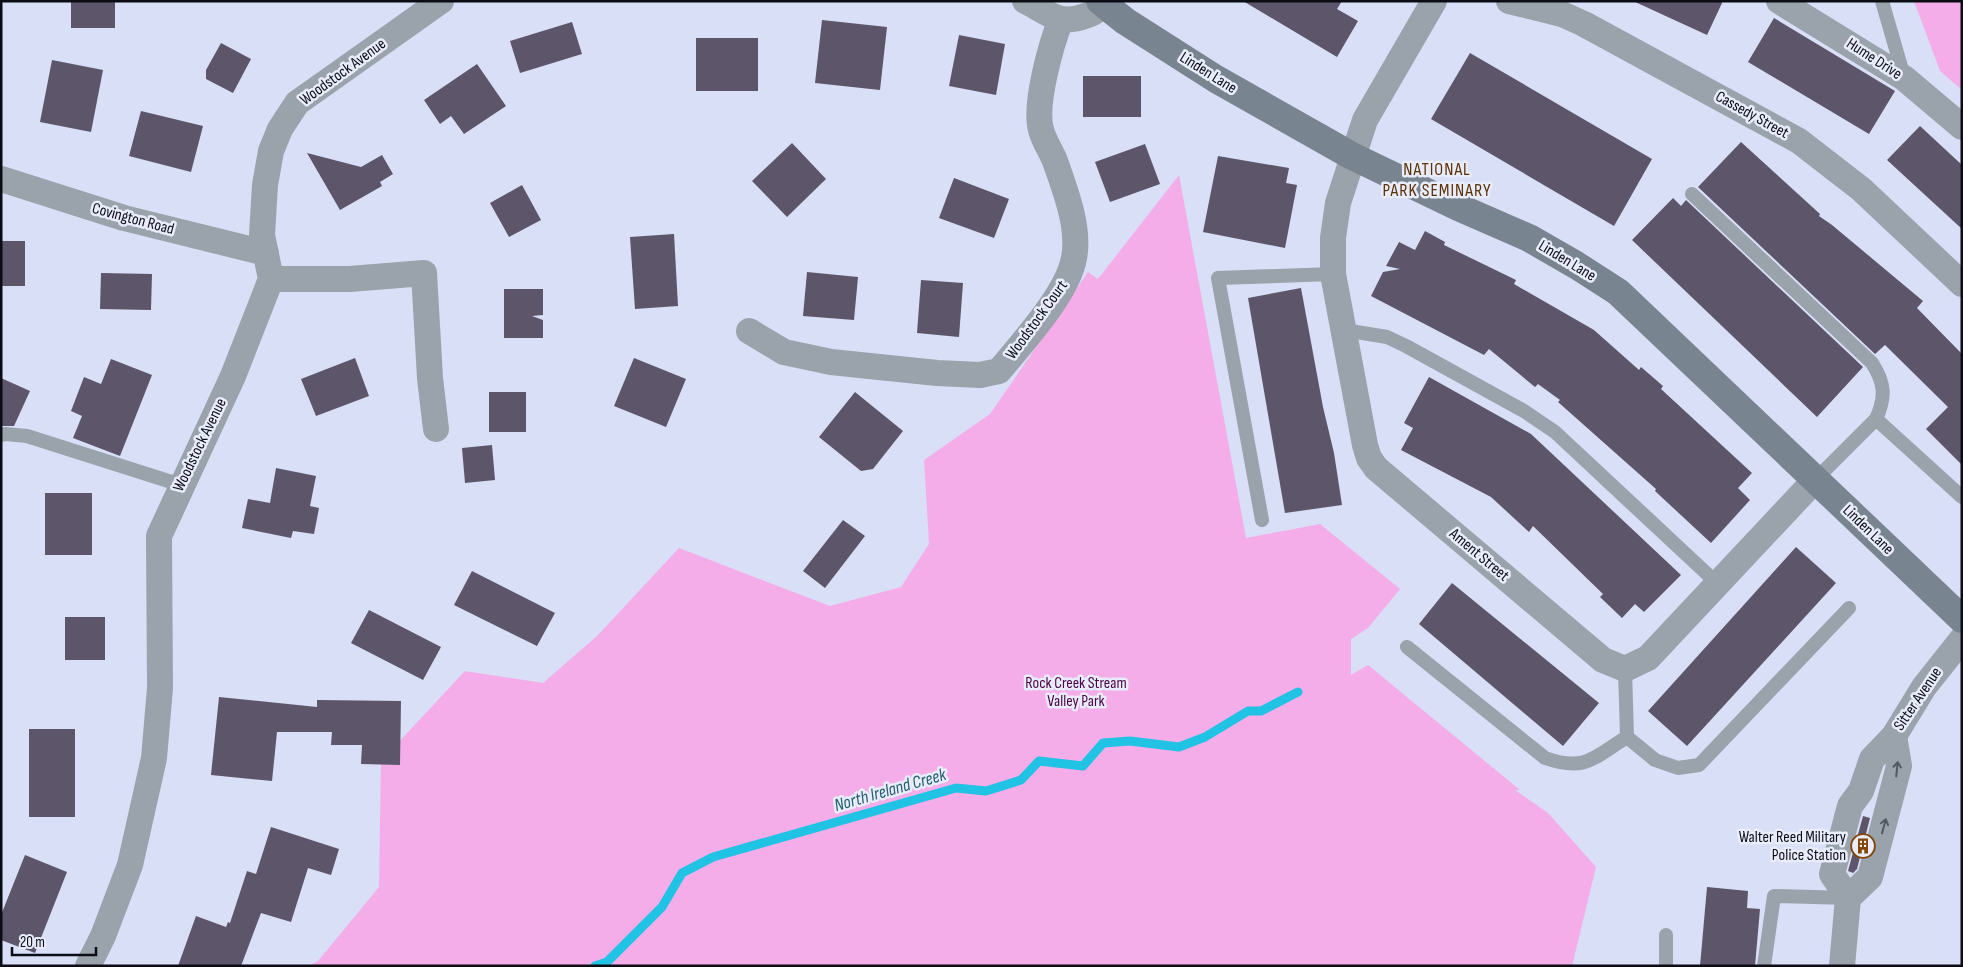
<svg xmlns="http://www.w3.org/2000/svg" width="1963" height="967" font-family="'Sofia Sans Condensed',sans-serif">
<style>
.green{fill:#f4ade9}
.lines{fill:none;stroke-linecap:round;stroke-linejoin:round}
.stream{stroke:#21c3e4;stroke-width:9}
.building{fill:#5d556a}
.lane{stroke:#9aa3ab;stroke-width:14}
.street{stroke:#9aa3ab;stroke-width:26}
.secondary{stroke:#788591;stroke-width:28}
.oneway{stroke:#525860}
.labels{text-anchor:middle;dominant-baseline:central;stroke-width:5;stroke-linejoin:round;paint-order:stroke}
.street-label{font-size:16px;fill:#0b0c14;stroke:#e8ecfb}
.park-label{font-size:16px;fill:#4c0347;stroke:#e8ecfb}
.poi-label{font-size:16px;fill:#0b0c14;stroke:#e8ecfb;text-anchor:end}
.neighbourhood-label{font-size:18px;letter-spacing:1px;fill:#5b3107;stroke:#e8ecfb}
.water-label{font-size:18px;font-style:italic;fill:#245e6c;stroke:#e8ecfb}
</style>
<rect width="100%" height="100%" fill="#d8dff7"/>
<g class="green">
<path d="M 1914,1 L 1962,1 L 1962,90 L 1940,71 Z"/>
<path d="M 1179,175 L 1246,538 L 1320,524 L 1400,589 L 1368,628 L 1351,639 L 1351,675 L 1368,665 L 1520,790 L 1515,790 L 1548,813 L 1596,867 L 1572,966 L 309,966 L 318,961 L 379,887 L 381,761 L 465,671 L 543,683 L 597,636 L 679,548 L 830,606 L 901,587 L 929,544 L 924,460 L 990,414 L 1088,272 L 1098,279 Z"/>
</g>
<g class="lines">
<path class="stream" d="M 595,966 L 607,962 L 662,907 L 682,873 L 713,857 L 956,788 L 986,791 L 1021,780 L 1039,761 L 1083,766 L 1103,743 L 1130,741 L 1179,747 L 1205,737 L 1248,711 L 1261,711 L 1298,692"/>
</g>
<g class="building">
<rect x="71" y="1" width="44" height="27"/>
<path d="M 1243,1 L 1342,1 L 1337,9 L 1358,21 L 1337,57 Z"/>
<path d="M 1633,1 L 1723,1 L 1707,35 Z"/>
<path d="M 1774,18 L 1895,91 L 1869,134 L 1748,62 Z"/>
<path d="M 822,20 L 887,27 L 880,90 L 815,83 Z"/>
<path d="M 572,22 L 582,54 L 520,73 L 510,41 Z"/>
<path d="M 959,35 L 1005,44 L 996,95 L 949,86 Z"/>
<rect x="696" y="38" width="62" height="53"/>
<path d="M 221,43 L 251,59 L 233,93 L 206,79 L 206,70 Z"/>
<path d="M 1470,53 L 1652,159 L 1614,226 L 1431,119 Z"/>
<path d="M 52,60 L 103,70 L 91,132 L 40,122 Z"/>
<path d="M 477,64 L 506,106 L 464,134 L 451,116 L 440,124 L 424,100 Z"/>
<rect x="1083" y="76" width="58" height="41"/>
<path d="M 141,111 L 203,126 L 191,172 L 129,156 Z"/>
<path d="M 1920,126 L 1962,165 L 1962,229 L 1887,160 Z"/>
<path d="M 1741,142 L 1820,214 L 1819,216 L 1832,225 L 1923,301 L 1917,308 L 1962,354 L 1962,465 L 1926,429 L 1948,407 L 1885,345 L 1875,354 L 1698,187 Z"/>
<path d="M 792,143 L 826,179 L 787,217 L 752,181 Z"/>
<path d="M 1145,144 L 1160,184 L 1110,202 L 1095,162 Z"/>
<path d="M 307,153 L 361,167 L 382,155 L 393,174 L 380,182 L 382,186 L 340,210 Z"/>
<path d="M 1218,156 L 1289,168 L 1286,183 L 1297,185 L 1285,248 L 1203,232 Z"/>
<path d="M 954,178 L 1009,199 L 994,238 L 939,218 Z"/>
<path d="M 522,185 L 541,220 L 509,237 L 490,203 Z"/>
<path d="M 1673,198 L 1681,206 L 1686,200 L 1863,367 L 1817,417 L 1632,240 Z"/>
<path d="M 1425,231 L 1445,242 L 1444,245 L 1516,280 L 1514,284 L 1594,330 L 1639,370 L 1641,367 L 1663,386 L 1661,389 L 1752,473 L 1738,488 L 1750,500 L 1711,543 L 1655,491 L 1656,489 L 1558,402 L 1560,400 L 1538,384 L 1535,387 L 1489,349 L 1484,355 L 1371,296 L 1383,272 L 1400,269 L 1386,266 L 1399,242 L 1415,250 Z"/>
<path d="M 674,234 L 678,306 L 635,309 L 630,237 Z"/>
<rect x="1" y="241" width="24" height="45"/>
<path d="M 807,272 L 858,277 L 854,320 L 803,316 Z"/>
<path d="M 101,273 L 152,274 L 151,310 L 100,309 Z"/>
<path d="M 921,280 L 963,283 L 959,337 L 917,333 Z"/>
<path d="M 1301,288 L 1323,407 L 1334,453 L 1342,505 L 1285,513 L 1248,298 Z"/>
<path d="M 504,289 L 543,289 L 543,315 L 532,316 L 543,320 L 543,338 L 504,338 Z"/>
<path d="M 355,358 L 369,396 L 316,416 L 301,379 Z"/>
<path d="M 634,358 L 686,379 L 666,427 L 614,406 Z"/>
<path d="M 111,359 L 152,375 L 120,456 L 73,438 L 82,416 L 71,411 L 84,377 L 101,384 Z"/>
<path d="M 1429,377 L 1531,434 L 1681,575 L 1644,612 L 1635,604 L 1622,618 L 1600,597 L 1603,594 L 1533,526 L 1529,532 L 1491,497 L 1401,450 L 1413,428 L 1404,423 Z"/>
<path d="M 1,378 L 30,391 L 14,426 L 1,426 Z"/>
<rect x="489" y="392" width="37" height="40"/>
<path d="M 855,392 L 903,431 L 873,469 L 861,471 L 819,437 Z"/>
<path d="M 492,445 L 495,480 L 465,483 L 462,448 Z"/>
<path d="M 276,468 L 316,476 L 310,506 L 319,508 L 314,534 L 293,531 L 291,538 L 242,528 L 248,499 L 270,503 Z"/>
<rect x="45" y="493" width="47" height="62"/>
<path d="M 843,520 L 865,536 L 825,588 L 803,571 Z"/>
<path d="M 1796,547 L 1836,583 L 1687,746 L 1648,711 Z"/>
<path d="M 472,571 L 555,613 L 537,646 L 454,605 Z"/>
<path d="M 1452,583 L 1599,703 L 1563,746 L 1419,624 Z"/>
<path d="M 369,610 L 441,647 L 423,680 L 351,643 Z"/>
<rect x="65" y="617" width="40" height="43"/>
<path d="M 219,697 L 317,707 L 317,700 L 401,701 L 400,765 L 361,764 L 362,745 L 331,745 L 332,732 L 277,732 L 272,781 L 211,775 Z"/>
<rect x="29" y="729" width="46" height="88"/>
<path d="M 1863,816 L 1870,818 L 1857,869 L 1853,873 L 1848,871 Z"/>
<path d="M 271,827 L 339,849 L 331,875 L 308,868 L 291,922 L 261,913 L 241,966 L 178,966 L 196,916 L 226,927 L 228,922 L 230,923 L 247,871 L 256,874 Z"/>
<path d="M 25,855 L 67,872 L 35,953 L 1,940 L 1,915 Z"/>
<path d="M 1707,887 L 1748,891 L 1747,908 L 1760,909 L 1755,966 L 1700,966 Z"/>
</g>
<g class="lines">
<g class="lane">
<path d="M 1882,1 L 1904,77"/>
<path d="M 1692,194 L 1872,363 C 1885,383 1886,397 1876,419"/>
<path d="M 1344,330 L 1387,337 L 1406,346 L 1524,411 L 1555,432 L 1719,585"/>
<path d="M 1,435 L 5,434 L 27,436 L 181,485"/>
<path d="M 1815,480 L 1876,419 L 1962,497"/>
<path d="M 1262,520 L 1218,278 L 1333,274"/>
<path d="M 1407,647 L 1545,758 C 1586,772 1593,758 1627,737 L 1625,669"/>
<path d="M 1627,737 L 1655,760 L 1678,768 L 1699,765 L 1849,608"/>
<path d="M 1666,935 L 1666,966"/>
<path d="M 1764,966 L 1774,896 L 1848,898"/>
</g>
<g class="street">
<path d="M 1025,1 C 1036,6 1050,17 1062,19 C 1075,21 1099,14 1105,1"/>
<path d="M 1434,1 L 1365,120 L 1338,203 L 1333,238 L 1333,274 L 1365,445 L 1369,458 L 1376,468 L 1603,660 L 1625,669 L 1648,658 L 1815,480"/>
<path d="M 1509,1 L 1562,14 L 1584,24 L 1799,141 L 1861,189 L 1962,284"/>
<path d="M 1779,1 L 1904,78 L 1962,127"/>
<path d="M 1,179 L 124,218 L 266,253"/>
<path d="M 271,279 L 350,279 L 424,273 L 430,378 L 436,429"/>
<path d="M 749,331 L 784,352 L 831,362 L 937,373 L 980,375 L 999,371 C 1022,343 1068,293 1074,258 C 1080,227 1065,190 1055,161 C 1051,151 1044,141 1041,130 C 1034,104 1051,45 1061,19"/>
<path d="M 1848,898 L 1870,877 L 1899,766 L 1894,736"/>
<path d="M 88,966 L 103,936 L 130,865 L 154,758 L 160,688 L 159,536 L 233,376 L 271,279 L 262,235 L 265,185 L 271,151 L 280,129 L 297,103 L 441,1"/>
<path d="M 1842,966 L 1848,898 L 1832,874 L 1850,806 L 1861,791 L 1872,759 L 1894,736 L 1924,687 L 1962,639"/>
</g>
<path class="secondary" d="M 1100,1 L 1125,21 L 1216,79 L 1352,156 L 1458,207 L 1529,238 L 1576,265 L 1618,292 L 1962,619"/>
</g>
<defs><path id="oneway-shaft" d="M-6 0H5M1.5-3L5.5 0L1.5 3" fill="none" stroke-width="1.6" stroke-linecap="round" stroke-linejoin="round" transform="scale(1.25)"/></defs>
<g class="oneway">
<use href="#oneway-shaft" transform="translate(1897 769) rotate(-84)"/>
<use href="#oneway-shaft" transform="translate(1884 826) rotate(-75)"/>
</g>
<defs>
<g id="building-ring" transform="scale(1.25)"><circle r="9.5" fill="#e8ecfb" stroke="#834603" stroke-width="1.5"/><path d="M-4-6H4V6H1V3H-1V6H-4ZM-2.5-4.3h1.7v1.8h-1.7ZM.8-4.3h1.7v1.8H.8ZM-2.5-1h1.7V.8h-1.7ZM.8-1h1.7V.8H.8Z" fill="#834603"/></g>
</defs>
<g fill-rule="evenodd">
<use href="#building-ring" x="1863" y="846"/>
</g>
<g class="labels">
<g class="street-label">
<text transform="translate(1874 59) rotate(33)">Hume Drive</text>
<text transform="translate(343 72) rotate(-36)">Woodstock Avenue</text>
<text transform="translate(1208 73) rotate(32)">Linden Lane</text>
<text transform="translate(1752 115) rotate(29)">Cassedy Street</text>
<text transform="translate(133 219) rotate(15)">Covington Road</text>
<text transform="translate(1567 261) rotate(31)">Linden Lane</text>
<text transform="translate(1037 320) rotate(-54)">Woodstock Court</text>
<text transform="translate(200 445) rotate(-64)">Woodstock Avenue</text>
<text transform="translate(1868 530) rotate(44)">Linden Lane</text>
<text transform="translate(1479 555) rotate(40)">Ament Street</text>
<text transform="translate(1918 699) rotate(-56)">Sitter Avenue</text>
</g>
<g class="park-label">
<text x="1076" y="683">Rock Creek Stream<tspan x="1076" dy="18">Valley Park</tspan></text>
</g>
<g class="poi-label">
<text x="1846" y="837">Walter Reed Military<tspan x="1846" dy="18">Police Station</tspan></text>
</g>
<g class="neighbourhood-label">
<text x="1437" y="169">NATIONAL<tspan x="1437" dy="21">PARK SEMINARY</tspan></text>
</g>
<g class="water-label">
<text transform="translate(890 790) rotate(-16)">North Ireland Creek</text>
</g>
</g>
<rect width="1963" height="967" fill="none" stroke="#0b0c14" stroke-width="5"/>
<path d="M12 947v8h84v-8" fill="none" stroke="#0b0c14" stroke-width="2.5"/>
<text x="20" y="947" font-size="15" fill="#0b0c14" stroke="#e8ecfb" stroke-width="4" paint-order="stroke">20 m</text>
</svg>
